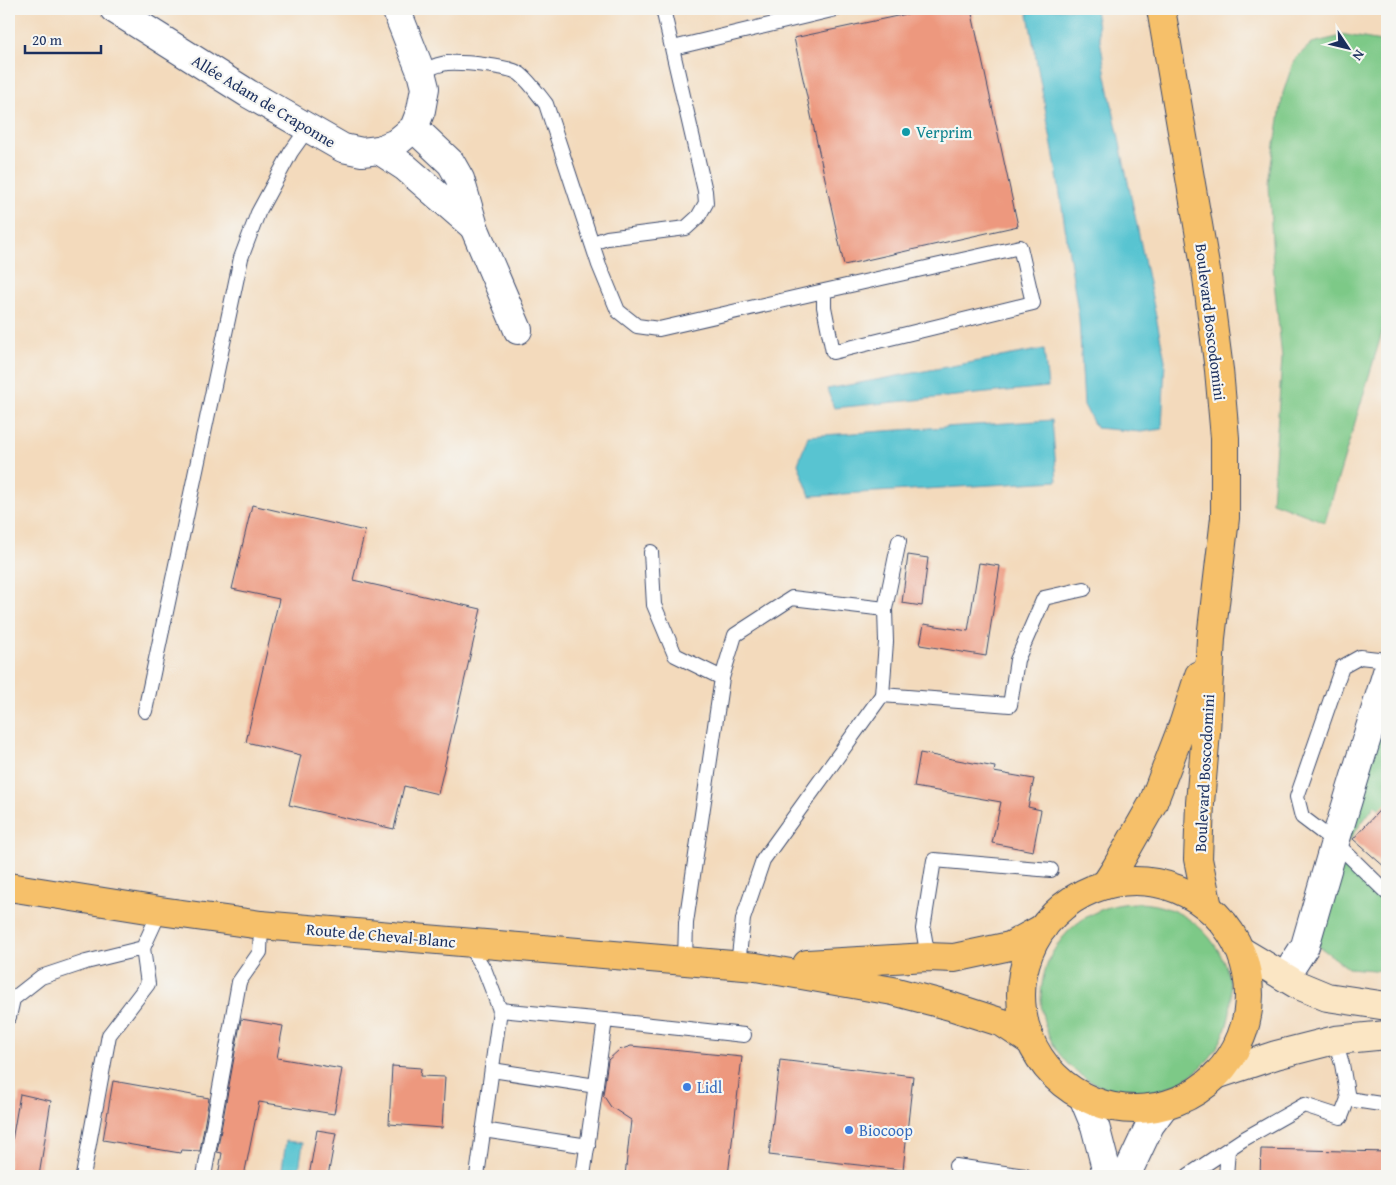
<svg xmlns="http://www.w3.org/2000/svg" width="1396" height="1185" font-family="'Gentium Book Plus',serif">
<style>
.green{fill:#7dc987;stroke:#4c7c72}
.water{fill:#58c4d1;stroke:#3a7a98}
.building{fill:#ed987e}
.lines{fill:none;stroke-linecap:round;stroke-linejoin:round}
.service-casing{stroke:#3b496c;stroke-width:16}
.minor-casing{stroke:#3b496c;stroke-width:30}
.tertiary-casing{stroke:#3b496c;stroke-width:30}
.secondary-casing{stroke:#3b496c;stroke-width:30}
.primary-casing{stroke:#3b496c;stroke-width:30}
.service{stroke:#fff;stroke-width:14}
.minor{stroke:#fff;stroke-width:28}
.tertiary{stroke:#fff;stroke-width:28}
.secondary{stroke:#fbe6c4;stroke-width:28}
.primary{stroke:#f6c06b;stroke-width:28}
.culture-dot{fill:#0f9aa8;stroke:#f6f6f2;stroke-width:2}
.shop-dot{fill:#3f7fe0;stroke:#f6f6f2;stroke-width:2}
.labels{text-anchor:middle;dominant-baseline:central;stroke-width:4.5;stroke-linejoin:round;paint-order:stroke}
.street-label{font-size:16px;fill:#1b2f5e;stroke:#f6f6f2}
.culture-label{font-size:16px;fill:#0d838f;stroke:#f6f6f2;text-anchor:start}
.shop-label{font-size:16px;fill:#366cbe;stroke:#f6f6f2;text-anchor:start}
</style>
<rect width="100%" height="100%" fill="#f6f6f2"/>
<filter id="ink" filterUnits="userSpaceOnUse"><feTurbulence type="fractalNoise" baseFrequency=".02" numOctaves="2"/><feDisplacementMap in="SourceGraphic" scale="10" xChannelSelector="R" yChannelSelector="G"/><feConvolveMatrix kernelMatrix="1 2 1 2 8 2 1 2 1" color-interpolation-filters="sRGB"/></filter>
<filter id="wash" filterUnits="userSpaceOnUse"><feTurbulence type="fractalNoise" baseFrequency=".0096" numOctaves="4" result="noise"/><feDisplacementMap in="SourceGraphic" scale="20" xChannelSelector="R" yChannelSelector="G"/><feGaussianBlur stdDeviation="1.12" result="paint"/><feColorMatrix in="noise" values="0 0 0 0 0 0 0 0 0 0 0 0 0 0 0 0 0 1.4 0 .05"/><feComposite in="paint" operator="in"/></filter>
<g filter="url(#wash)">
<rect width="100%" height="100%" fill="#f3dabc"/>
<g class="green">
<path d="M 1346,35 L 1387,42 L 1387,316 L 1325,522 L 1272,502 L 1282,358 L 1274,281 L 1269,184 L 1283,93 L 1294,60 L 1312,43 Z"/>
<path d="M 1387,692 L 1387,816 L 1375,805 L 1346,844 Z"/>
<path d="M 1338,865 L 1344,865 L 1387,905 L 1387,971 L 1348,968 L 1313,942 Z"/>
<circle cx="1136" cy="998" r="95"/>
</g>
<g class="water">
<path d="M 1027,9 L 1095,9 L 1106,76 L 1165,360 L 1162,429 L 1141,432 L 1096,428 L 1084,405 L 1079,318 L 1055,162 Z"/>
<path d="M 1044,349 L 1048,387 L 834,408 L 827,389 Z"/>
<path d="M 1052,420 L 1057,481 L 810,496 L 798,464 L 808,436 Z"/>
<path d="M 286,1141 L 303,1143 L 298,1176 L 281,1176 Z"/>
</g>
<g id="blocks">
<g class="building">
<path d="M 930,9 L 971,9 L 1018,226 L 844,265 L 794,38 Z"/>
<path d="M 252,505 L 365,531 L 353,580 L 481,609 L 438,794 L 404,786 L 394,829 L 289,805 L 301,755 L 246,742 L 279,599 L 232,589 Z"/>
<path d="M 908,555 L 928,558 L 922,606 L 902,603 Z"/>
<path d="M 979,563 L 1000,566 L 986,656 L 920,645 L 924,624 L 968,631 Z"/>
<path d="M 920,753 L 995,767 L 994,772 L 1034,779 L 1028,807 L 1041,810 L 1033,851 L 992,843 L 1001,802 L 914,787 Z"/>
<path d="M 1387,802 L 1387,869 L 1353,839 Z"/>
<path d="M 241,1019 L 283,1026 L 277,1058 L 342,1069 L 334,1114 L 259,1102 L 244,1176 L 218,1176 L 222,1153 L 217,1152 Z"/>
<path d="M 631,1046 L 742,1057 L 728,1176 L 625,1176 L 631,1120 L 611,1107 L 603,1095 L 608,1060 L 619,1050 Z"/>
<path d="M 780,1060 L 913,1076 L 903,1170 L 769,1155 Z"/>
<path d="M 392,1066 L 421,1068 L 420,1076 L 445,1077 L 442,1128 L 389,1124 Z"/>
<path d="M 113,1081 L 209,1098 L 200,1151 L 181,1150 L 180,1153 L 103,1140 Z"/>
<path d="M 20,1094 L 51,1101 L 39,1176 L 9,1176 L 9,1158 Z"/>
<path d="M 317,1130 L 336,1133 L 328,1176 L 309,1176 Z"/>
<path d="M 1261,1149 L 1387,1152 L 1387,1176 L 1260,1176 Z"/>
</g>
</g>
</g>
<g filter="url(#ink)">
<use href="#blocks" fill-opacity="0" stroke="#3b496c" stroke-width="1"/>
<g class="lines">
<g class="service-casing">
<g id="service">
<path d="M 673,48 L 836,9"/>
<path d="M 421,72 C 430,68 438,64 447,63 C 462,62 510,66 520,74 C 530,82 538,94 546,104 L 599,265 L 618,311 L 637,326 L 659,329 L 824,291 L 824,307 L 833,352 L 1033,303 L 1020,247 L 824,291"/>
<path d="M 593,243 L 607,238 L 686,228 L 698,217 L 706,203 L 705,191 L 663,9"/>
<path d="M 651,552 L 654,605 L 675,655 L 722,678 L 686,923 L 685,961"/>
<path d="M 1387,660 L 1360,657 L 1342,667 L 1297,797 L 1302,817 L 1335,842 L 1387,893"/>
<path d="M 722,678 L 735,635 L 792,598 L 885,609 L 899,541"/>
<path d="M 882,695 L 886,642 L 885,609"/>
<path d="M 145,711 L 241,258 L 258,213 L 291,152 L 308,128"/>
<path d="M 467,942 L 485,971 L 500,1010"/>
<path d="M 928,957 L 923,929 L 934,860 L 1051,870"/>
<path d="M 738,965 L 743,919 L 763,860 L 882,695 L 1010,705 L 1017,660 L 1044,598 L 1084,589"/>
<path d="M 9,1017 L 13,999 L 41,977 L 86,962 L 143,948 L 160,911"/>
<path d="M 492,1070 L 596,1086"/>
<path d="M 1348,1099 L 1387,1105"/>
<path d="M 483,1130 L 588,1146"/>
<path d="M 956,1166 L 1025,1176"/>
<path d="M 83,1176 L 109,1035 L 148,984 L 143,948"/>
<path d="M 204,1176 L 239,982 L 260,952 L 261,925"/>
<path d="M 477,1176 L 500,1010 L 605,1020"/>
<path d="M 583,1176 L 605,1020 L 744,1035"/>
<path d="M 1189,1176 L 1189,1175 L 1242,1140 L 1304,1105 L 1341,1117 L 1348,1099 L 1342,1064 L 1335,1040"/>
<path d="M 1226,1176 L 1228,1150"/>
</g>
</g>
<g class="minor-casing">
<g id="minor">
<path d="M 114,9 L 249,94 L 343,148 L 362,152 L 379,150 L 396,143 L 414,128 L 421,110 L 425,88 L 421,72 L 396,9"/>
<path d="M 414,128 L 451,163 L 460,179 L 474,227 L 518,330"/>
<path d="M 379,150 L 405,167 L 474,227"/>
<path d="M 1285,977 L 1305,946 L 1335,842 L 1387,672"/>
</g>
</g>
<g class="tertiary-casing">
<g id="tertiary">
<path d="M 1083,1097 L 1095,1126 L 1108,1176"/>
<path d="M 1126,1176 L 1150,1125 L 1164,1106"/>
</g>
</g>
<g class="secondary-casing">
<g id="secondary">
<path d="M 1241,951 L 1298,985 L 1327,997 L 1387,1006"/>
<path d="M 1216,1075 L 1276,1055 L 1335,1040 L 1387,1035"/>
</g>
</g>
<g class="primary-casing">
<g id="primary">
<path d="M 1161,9 L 1207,277 L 1219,370 L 1225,438 L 1225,518 L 1211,638 L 1206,732 L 1200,803 L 1198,859 L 1208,907"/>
<circle cx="1135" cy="995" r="114"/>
<path d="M 1105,885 L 1116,868 L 1153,803 L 1184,722 L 1199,675"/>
<path d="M 9,887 L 160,911 L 261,925 L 756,967 L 893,991 L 950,1006 L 1003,1023 L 1030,1041"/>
<path d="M 807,964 L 928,957 L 954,958 L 1010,946 L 1043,928"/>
</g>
</g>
<use href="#service" class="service"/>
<use href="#minor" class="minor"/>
<use href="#tertiary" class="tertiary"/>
<use href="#secondary" class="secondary"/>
<use href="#primary" class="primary"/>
</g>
</g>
<circle class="culture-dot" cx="906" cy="132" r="5"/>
<g class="shop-dot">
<circle cx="687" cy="1087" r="5"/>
<circle cx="849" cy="1130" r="5"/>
</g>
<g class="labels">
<g class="street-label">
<text transform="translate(264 101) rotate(31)">Allée Adam de Craponne</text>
<text transform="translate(1211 322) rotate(83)">Boulevard Boscodomini</text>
<text transform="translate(1204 773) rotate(-87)">Boulevard Boscodomini</text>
<text transform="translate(381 935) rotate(5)">Route de Cheval-Blanc</text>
</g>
<g class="culture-label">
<text x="916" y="132">Verprim</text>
</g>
<g class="shop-label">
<text x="697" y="1087">Lidl</text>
<text x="859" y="1130">Biocoop</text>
</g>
</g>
<rect width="1396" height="1185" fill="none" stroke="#f6f6f2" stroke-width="30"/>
<g transform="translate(1348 48) rotate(125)" stroke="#f6f6f2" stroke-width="4" paint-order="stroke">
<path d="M0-4L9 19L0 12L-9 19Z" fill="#1b2f5e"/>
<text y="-8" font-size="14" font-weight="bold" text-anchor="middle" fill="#1b2f5e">N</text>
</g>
<path d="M25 45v8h76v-8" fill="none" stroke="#1b2f5e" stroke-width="2.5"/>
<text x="32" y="45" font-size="15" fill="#1b2f5e" stroke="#f6f6f2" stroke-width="4" paint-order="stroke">20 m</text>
</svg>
